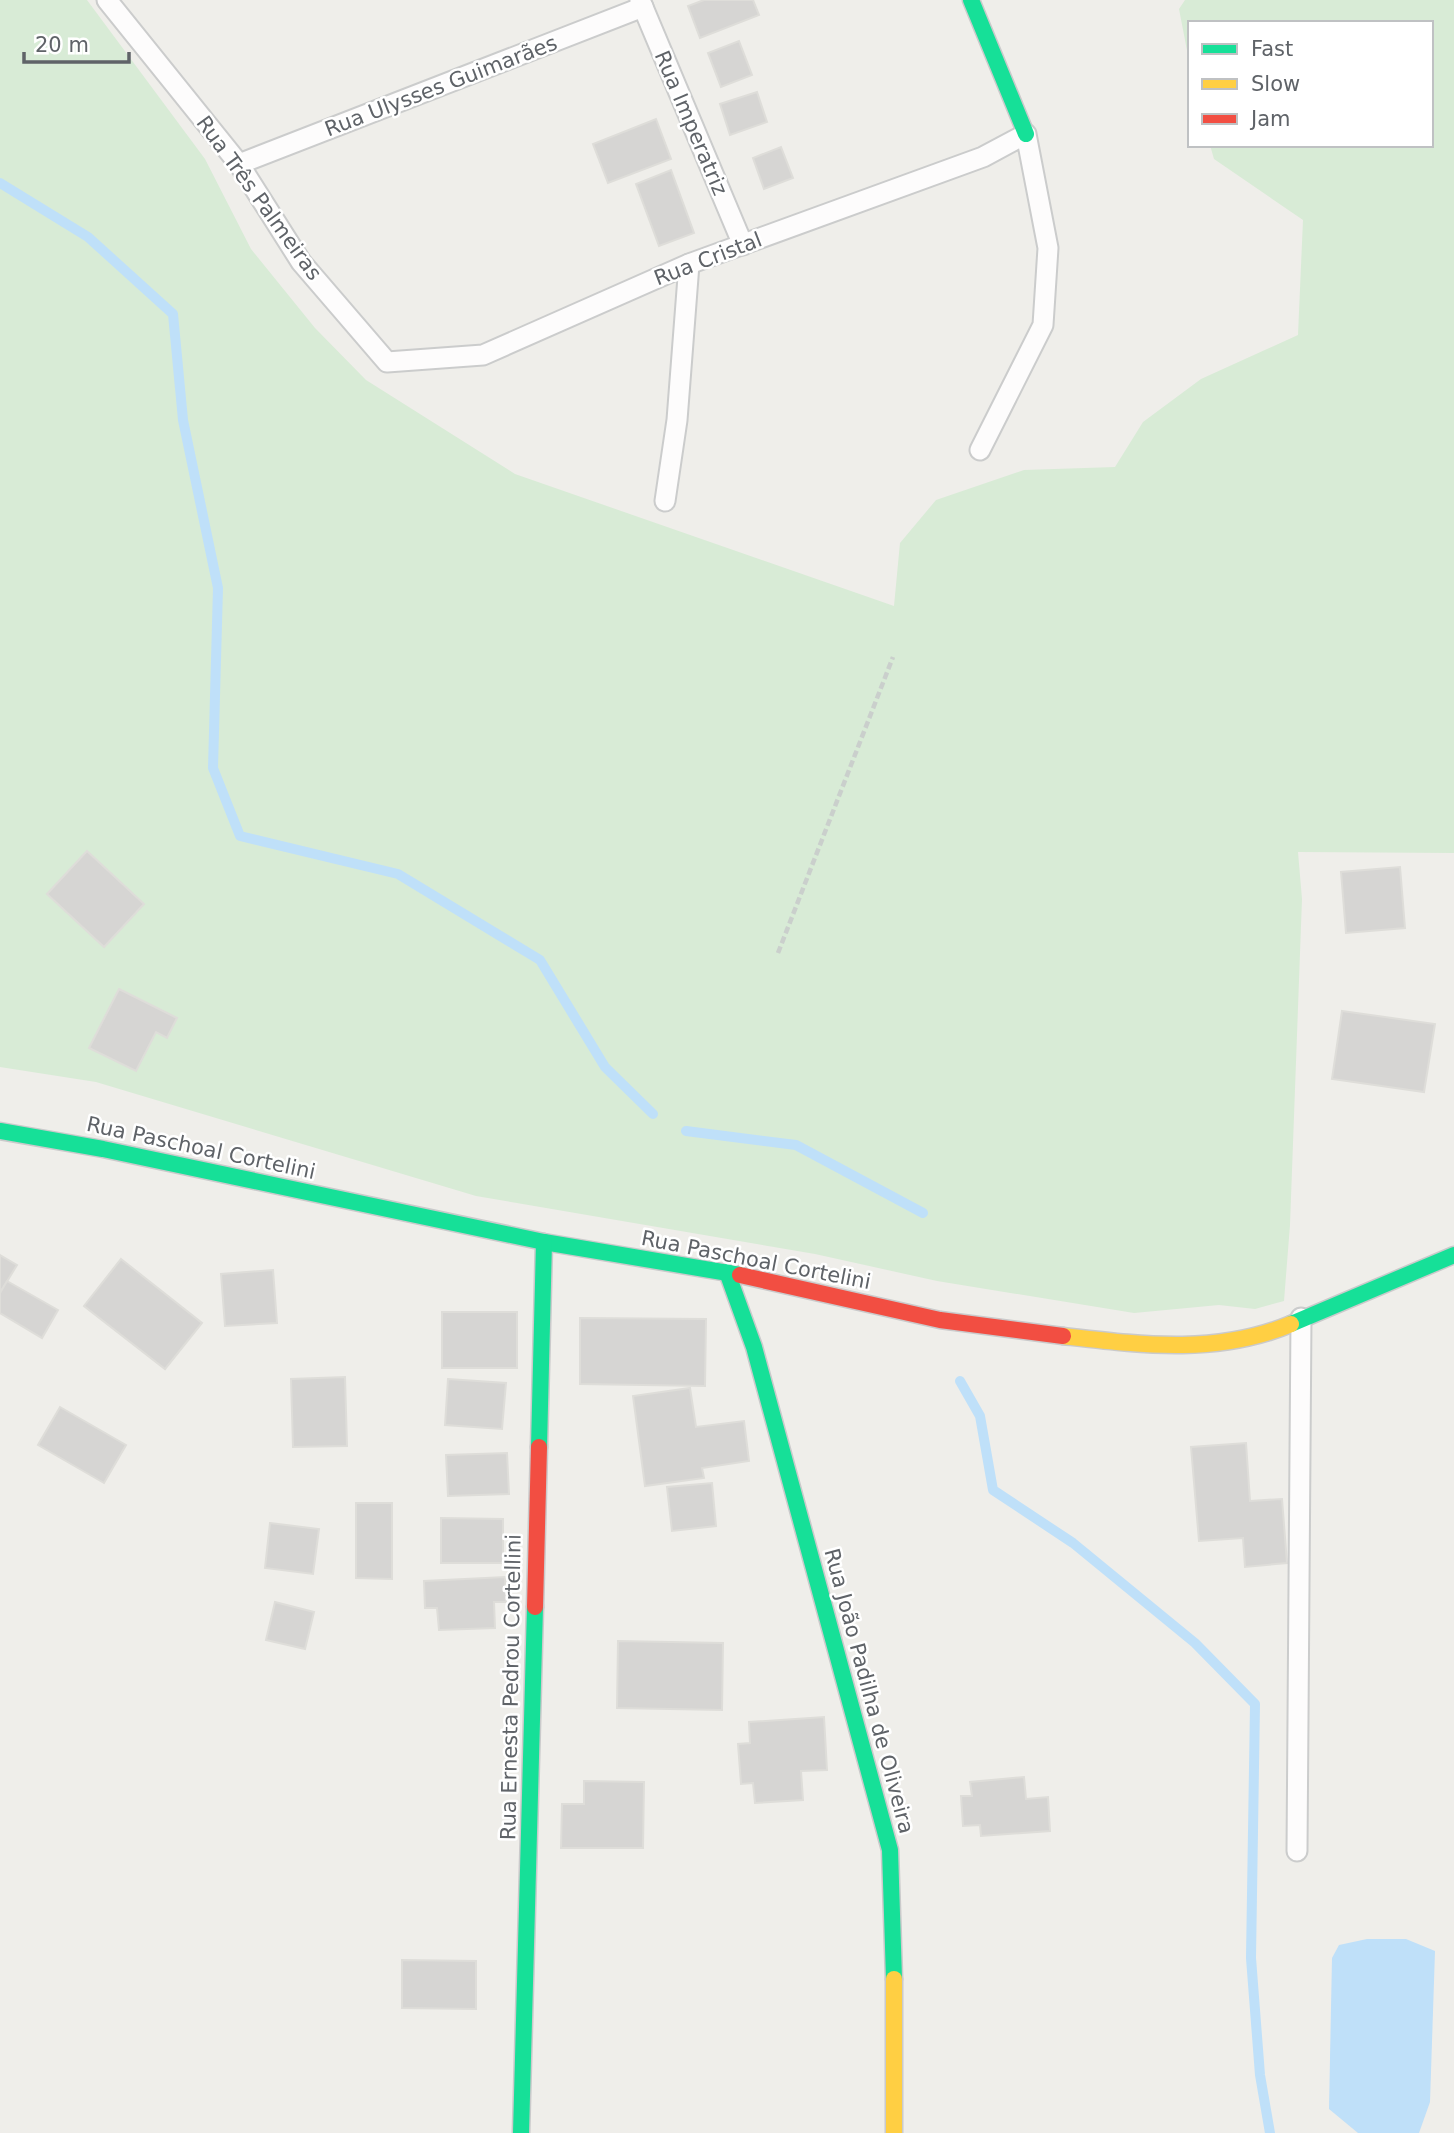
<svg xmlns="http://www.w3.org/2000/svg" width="1454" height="2133" font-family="'DejaVu Sans',sans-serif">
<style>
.green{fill:#d8ebd6}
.water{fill:#bfe0f9}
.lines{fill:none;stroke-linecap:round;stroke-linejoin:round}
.stream{stroke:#bfe0f9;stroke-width:10}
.building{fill:#d6d5d3;stroke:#deddd9;stroke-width:2}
.lane-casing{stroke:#cbcccc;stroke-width:23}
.fast-casing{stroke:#cacacb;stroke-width:19}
.slow-casing{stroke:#cacacb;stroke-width:19}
.jam-casing{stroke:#cacacb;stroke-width:19}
.path{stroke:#cacfcc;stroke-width:4.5;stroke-dasharray:7 3.5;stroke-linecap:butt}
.lane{stroke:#fdfcfc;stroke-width:19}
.fast{stroke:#16e098;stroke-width:16}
.slow{stroke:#ffcf43;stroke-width:16}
.jam{stroke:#f24e42;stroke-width:16}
.labels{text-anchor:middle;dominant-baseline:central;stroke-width:5;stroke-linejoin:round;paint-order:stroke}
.street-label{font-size:21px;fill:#5f6368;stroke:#fff}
</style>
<rect width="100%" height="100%" fill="#efeeea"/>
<path class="green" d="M 0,0 L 87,0 L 205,159 L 251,249 L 315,328 L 366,380 L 515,474 L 894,606 L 900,543 L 936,500 L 1024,470 L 1115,467 L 1143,422 L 1201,379 L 1298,335 L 1303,220 L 1214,159 L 1210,145 L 1431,145 L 1431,23 L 1190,23 L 1190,66 L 1179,9 L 1185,0 L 1454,0 L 1454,853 L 1298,852 L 1302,899 L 1290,1225 L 1284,1301 L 1255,1309 L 1219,1305 L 1134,1313 L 937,1281 L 815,1254 L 476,1196 L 96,1082 L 0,1067 Z"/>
<path class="water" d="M 1367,1939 L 1406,1939 L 1435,1951 L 1430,2102 L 1419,2133 L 1358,2133 L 1329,2109 L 1332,1958 L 1339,1945 Z"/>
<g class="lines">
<g class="stream">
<path d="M 0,183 L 88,237 L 173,314 L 183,420 L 218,588 L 213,768 L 240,836 L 398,874 L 540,960 L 605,1067 L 653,1114"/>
<path d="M 686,1131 L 796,1145 L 923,1213"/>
<path d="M 960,1381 L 980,1416 L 993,1490 L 1073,1543 L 1195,1643 L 1255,1704 L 1251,1958 L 1260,2075 L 1270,2133"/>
</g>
</g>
<g class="building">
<path d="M 704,0 L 753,0 L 759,15 L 700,38 L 688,6 Z"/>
<path d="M 739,41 L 752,75 L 721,87 L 708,53 Z"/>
<path d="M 757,92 L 767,122 L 730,135 L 720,104 Z"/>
<path d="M 656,119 L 671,159 L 608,183 L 593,144 Z"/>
<path d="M 781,147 L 793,178 L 764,189 L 753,158 Z"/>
<path d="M 671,170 L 694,233 L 659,246 L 636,184 Z"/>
<path d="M 87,851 L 144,904 L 104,947 L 47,894 Z"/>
<path d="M 1400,867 L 1405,928 L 1346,933 L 1341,872 Z"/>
<path d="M 119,989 L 177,1018 L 167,1038 L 156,1032 L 136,1071 L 89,1048 Z"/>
<path d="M 1342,1011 L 1435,1024 L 1424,1092 L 1332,1079 Z"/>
<path d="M 0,1255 L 17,1265 L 0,1293 Z"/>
<path d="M 121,1259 L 202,1323 L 165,1369 L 84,1306 Z"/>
<path d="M 273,1270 L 277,1323 L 225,1326 L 221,1274 Z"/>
<path d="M 7,1281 L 58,1310 L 42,1338 L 0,1313 L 0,1293 Z"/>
<rect x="442" y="1312" width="75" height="56"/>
<path d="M 580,1318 L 706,1319 L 705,1386 L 580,1384 Z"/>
<path d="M 345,1377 L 347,1446 L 293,1447 L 291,1379 Z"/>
<path d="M 448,1379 L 506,1383 L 502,1429 L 445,1425 Z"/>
<path d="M 690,1388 L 696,1427 L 744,1421 L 749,1461 L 702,1468 L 704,1478 L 645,1486 L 633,1396 Z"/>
<path d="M 60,1407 L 126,1445 L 104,1483 L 38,1445 Z"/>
<path d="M 1246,1443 L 1250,1501 L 1282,1499 L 1287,1563 L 1245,1567 L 1243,1538 L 1199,1541 L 1191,1447 Z"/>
<path d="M 507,1453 L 509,1494 L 448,1496 L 446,1455 Z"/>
<path d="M 712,1483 L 716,1526 L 672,1531 L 667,1487 Z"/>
<path d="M 356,1503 L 392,1503 L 392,1579 L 356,1578 Z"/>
<path d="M 441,1518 L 503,1519 L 503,1563 L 441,1563 Z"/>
<path d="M 270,1523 L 319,1529 L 313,1574 L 265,1568 Z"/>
<path d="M 505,1577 L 506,1602 L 494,1602 L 495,1628 L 439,1630 L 437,1608 L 425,1608 L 424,1581 Z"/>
<path d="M 275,1602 L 314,1612 L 305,1649 L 266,1640 Z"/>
<path d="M 618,1641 L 723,1643 L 722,1710 L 617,1708 Z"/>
<path d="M 824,1717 L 827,1770 L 801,1771 L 803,1800 L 755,1803 L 753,1783 L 741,1784 L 738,1744 L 750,1743 L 749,1722 Z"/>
<path d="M 1024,1777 L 1026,1799 L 1048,1797 L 1050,1831 L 981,1836 L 980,1825 L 963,1826 L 961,1796 L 972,1796 L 970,1782 Z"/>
<path d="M 584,1781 L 644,1782 L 643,1848 L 561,1848 L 562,1804 L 584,1804 Z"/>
<path d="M 402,1960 L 476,1961 L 476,2009 L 402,2008 Z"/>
</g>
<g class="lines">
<g class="lane-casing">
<g id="lane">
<path d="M 107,0 L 239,164 L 301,262 L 387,362 L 483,355 L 689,264 L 983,157 L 1026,134 L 1048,248 L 1043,325 L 980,450"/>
<path d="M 640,0 L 743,245"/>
<path d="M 239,164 L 643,7"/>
<path d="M 665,501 L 677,420 L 689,264"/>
<path d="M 1297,1851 L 1301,1318"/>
</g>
</g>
<g class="fast-casing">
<g id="fast">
<path d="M 971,0 L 1026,134"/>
<path d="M 0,1131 L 103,1149 L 544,1242 L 740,1275"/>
<path d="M 727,1272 L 754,1347 L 890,1850 L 894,1979"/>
<path d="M 1291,1324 L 1454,1255"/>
<path d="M 539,1447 L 544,1242"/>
<path d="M 521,2133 L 535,1607"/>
</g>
</g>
<g class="slow-casing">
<g id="slow">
<path d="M 1063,1336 C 1142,1345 1217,1355 1291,1324"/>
<path d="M 894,1979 L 894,2133"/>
</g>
</g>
<g class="jam-casing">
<g id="jam">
<path d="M 740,1275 L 940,1320 L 1063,1336"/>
<path d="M 535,1607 L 539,1447"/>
</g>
</g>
<path class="path" d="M 778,953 L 893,657"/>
<use href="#lane" class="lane"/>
<use href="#fast" class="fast"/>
<use href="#slow" class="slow"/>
<use href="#jam" class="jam"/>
</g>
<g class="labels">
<g class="street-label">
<text transform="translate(441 86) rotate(-21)">Rua Ulysses Guimarães</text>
<text transform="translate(691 123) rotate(67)">Rua Imperatriz</text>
<text transform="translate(259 198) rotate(54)">Rua Três Palmeiras</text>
<text transform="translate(708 259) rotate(-21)">Rua Cristal</text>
<text transform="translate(201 1148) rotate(12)">Rua Paschoal Cortelini</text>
<text transform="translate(756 1260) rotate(11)">Rua Paschoal Cortelini</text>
<text transform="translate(511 1687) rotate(-89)">Rua Ernesta Pedrou Cortellini</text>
<text transform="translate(869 1691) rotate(75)">Rua João Padilha de Oliveira</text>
</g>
</g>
<rect x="1188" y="21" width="245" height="126" fill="#ffffff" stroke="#bfc1c3" stroke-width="2"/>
<rect x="1202" y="44" width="35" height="10" fill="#16e098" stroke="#bfc1c3" stroke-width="2"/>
<text x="1251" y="56" font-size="21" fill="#5f6368">Fast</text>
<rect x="1202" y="79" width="35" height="10" fill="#ffcf43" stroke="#bfc1c3" stroke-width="2"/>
<text x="1251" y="91" font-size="21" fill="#5f6368">Slow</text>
<rect x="1202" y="114" width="35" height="10" fill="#f24e42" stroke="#bfc1c3" stroke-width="2"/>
<text x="1251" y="126" font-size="21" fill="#5f6368">Jam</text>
<path d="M24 52v10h105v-10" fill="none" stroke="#5f6368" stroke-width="3.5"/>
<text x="35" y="52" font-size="21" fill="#5f6368" stroke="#ffffff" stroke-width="5" paint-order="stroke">20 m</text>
</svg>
